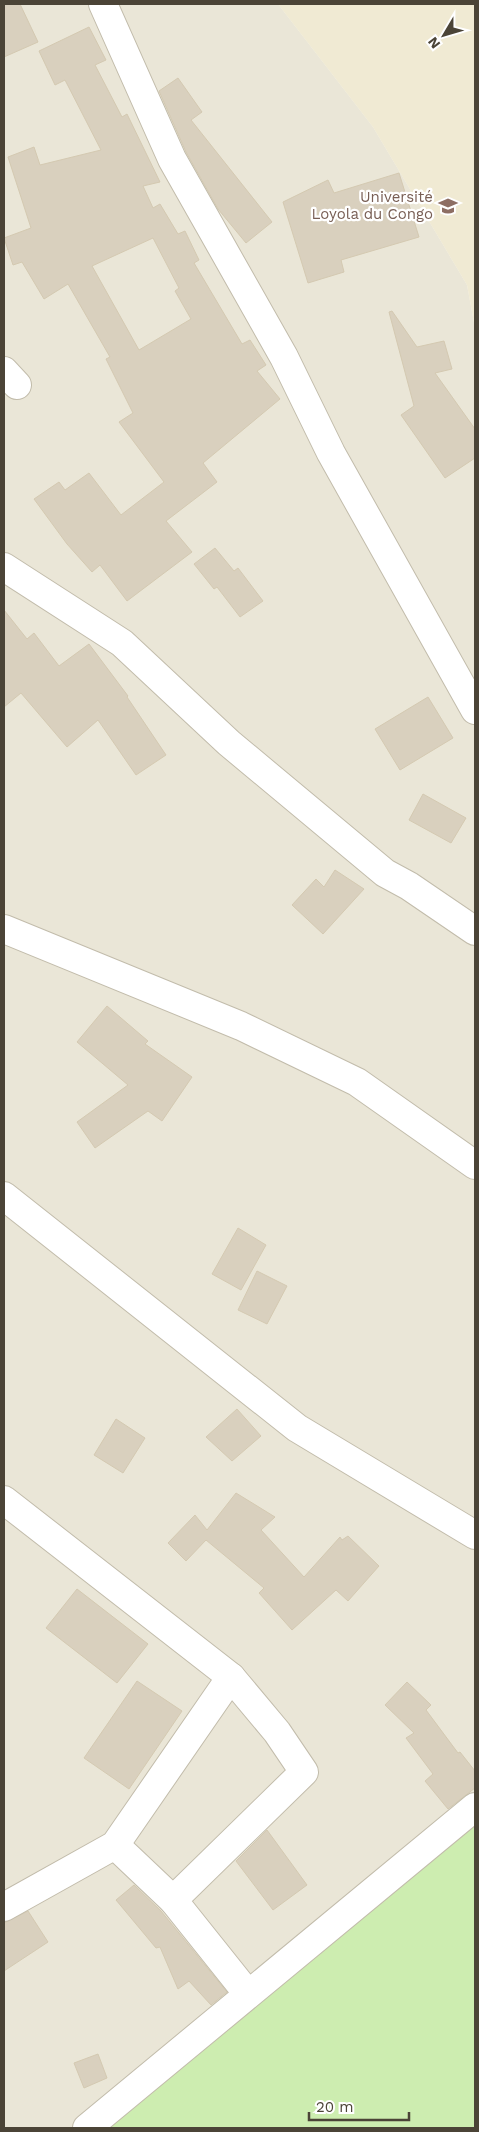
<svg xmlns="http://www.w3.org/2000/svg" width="479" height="2132" font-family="'Work Sans',sans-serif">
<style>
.residential{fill:#eae6d7}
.education{fill:#f0ead3}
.green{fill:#cdedb0}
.building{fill:#d9d0be;stroke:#d4c9b1;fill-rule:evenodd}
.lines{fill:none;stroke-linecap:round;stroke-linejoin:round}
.minor-casing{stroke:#c2bcab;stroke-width:30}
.minor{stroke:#fff;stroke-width:28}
.labels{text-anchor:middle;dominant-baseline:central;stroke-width:4.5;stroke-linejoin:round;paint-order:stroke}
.education-label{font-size:15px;fill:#785e54;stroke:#fff;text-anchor:end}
</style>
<rect width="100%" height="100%" fill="#f6f3ea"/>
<path class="residential" d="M 4,4 L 278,4 L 373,127 L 467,285 L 475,328 L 475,1812 L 104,2128 L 4,2128 Z"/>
<path class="education" d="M 278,4 L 475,4 L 475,328 L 467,285 L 373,127 Z"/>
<path class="green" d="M 475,1812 L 475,2128 L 104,2128 Z"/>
<g class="building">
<path d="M 4,4 L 20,4 L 38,42 L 4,57 Z"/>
<path d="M 89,27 L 106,60 L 95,65 L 122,117 L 127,114 L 160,182 L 143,186 L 153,208 L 160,204 L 178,234 L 185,231 L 199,260 L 194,263 L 242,344 L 250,340 L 266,365 L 257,371 L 280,399 L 203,463 L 217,482 L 166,521 L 192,552 L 127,601 L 100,565 L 92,572 L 67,544 L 34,499 L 59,482 L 65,490 L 89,473 L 121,515 L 164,482 L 119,422 L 133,413 L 106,359 L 110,357 L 68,284 L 44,299 L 22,262 L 13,265 L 4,238 L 31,228 L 8,157 L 34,147 L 40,165 L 101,150 L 65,80 L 55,85 L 39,51 ZM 153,238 L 179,288 L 175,291 L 191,319 L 139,350 L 92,266 Z"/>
<path d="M 178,78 L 202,112 L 191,120 L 272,222 L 246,243 L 218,209 L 186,152 L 159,91 Z"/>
<path d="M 399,173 L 419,237 L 341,260 L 344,272 L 308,283 L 283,202 L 328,180 L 334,193 Z"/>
<path d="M 392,311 L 417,347 L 444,341 L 452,369 L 435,373 L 475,429 L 475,458 L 445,478 L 401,415 L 414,406 L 389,312 Z"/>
<path d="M 215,548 L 234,571 L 238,568 L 263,601 L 240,617 L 217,587 L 214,589 L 194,564 Z"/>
<path d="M 4,610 L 27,639 L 34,633 L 59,666 L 89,644 L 128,696 L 127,697 L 166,755 L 136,775 L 98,720 L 67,747 L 21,693 L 4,707 Z"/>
<path d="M 428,697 L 453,738 L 400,770 L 375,729 Z"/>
<path d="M 423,794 L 466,818 L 451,843 L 409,820 Z"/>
<path d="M 335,870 L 364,889 L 323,934 L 292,905 L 316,879 L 324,887 Z"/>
<path d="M 107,1006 L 148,1041 L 145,1044 L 192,1077 L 162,1121 L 148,1111 L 95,1148 L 77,1122 L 128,1085 L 77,1042 Z"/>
<path d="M 238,1228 L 266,1245 L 241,1290 L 212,1274 Z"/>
<path d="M 257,1271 L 287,1286 L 267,1324 L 238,1310 Z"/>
<path d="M 237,1409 L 261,1436 L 232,1461 L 206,1437 Z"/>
<path d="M 116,1419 L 145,1438 L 123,1473 L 94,1455 Z"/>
<path d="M 236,1493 L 275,1517 L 261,1530 L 304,1577 L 340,1537 L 342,1540 L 348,1536 L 379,1566 L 348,1601 L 336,1590 L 292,1630 L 259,1593 L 264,1588 L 206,1540 L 186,1561 L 168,1543 L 195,1515 L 207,1530 Z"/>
<path d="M 77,1589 L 148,1644 L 117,1683 L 46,1628 Z"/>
<path d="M 137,1681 L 182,1711 L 129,1789 L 84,1758 Z"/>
<path d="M 407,1682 L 431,1705 L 426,1710 L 458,1753 L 460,1752 L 475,1771 L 475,1788 L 448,1809 L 425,1781 L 433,1774 L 406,1738 L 414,1733 L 385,1705 Z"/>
<path d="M 267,1830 L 307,1885 L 273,1910 L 236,1861 Z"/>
<path d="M 134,1885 L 161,1911 L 227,1992 L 211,2005 L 189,1981 L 178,1989 L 160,1947 L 156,1948 L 116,1900 Z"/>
<path d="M 28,1911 L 48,1942 L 4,1971 L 4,1923 Z"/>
<path d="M 98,2054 L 107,2078 L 84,2088 L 74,2063 Z"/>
</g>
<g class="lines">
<g class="minor-casing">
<g id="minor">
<path d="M 103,4 L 172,159 L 284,357 L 331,453 L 475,710"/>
<path d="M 4,371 L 17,385"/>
<path d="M 4,567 L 122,643 L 229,743 L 385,873 L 409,886 L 475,931"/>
<path d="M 4,929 L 241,1026 L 357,1082 L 475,1165"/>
<path d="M 4,1196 L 297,1428 L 475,1535"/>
<path d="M 4,1500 L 231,1677 L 277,1732 L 304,1772 L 173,1900 L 248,1994"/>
<path d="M 115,1845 L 173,1900"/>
<path d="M 4,1907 L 115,1845 L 231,1677"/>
<path d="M 87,2128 L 475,1807"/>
</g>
</g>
<use href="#minor" class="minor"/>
</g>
<defs>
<g id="university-bare" transform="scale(1.5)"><path d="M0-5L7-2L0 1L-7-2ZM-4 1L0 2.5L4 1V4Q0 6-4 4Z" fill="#8d6e63" stroke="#fff" stroke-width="2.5" paint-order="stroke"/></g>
</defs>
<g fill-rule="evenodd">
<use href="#university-bare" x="448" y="206"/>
</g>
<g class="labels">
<g class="education-label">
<text x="433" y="197">Université<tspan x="433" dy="17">Loyola du Congo</tspan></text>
</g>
</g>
<rect width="479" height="2132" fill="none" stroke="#4b4437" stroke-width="10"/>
<g transform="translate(444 35) rotate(232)" stroke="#ffffff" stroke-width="4" paint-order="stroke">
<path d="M0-4L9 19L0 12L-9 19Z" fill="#4b4437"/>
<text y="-8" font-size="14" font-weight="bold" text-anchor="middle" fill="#4b4437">N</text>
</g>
<path d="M309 2112v8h100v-8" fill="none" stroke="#4b4437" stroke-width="2.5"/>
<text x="316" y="2112" font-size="15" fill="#4b4437" stroke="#ffffff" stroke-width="4" paint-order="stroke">20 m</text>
</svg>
